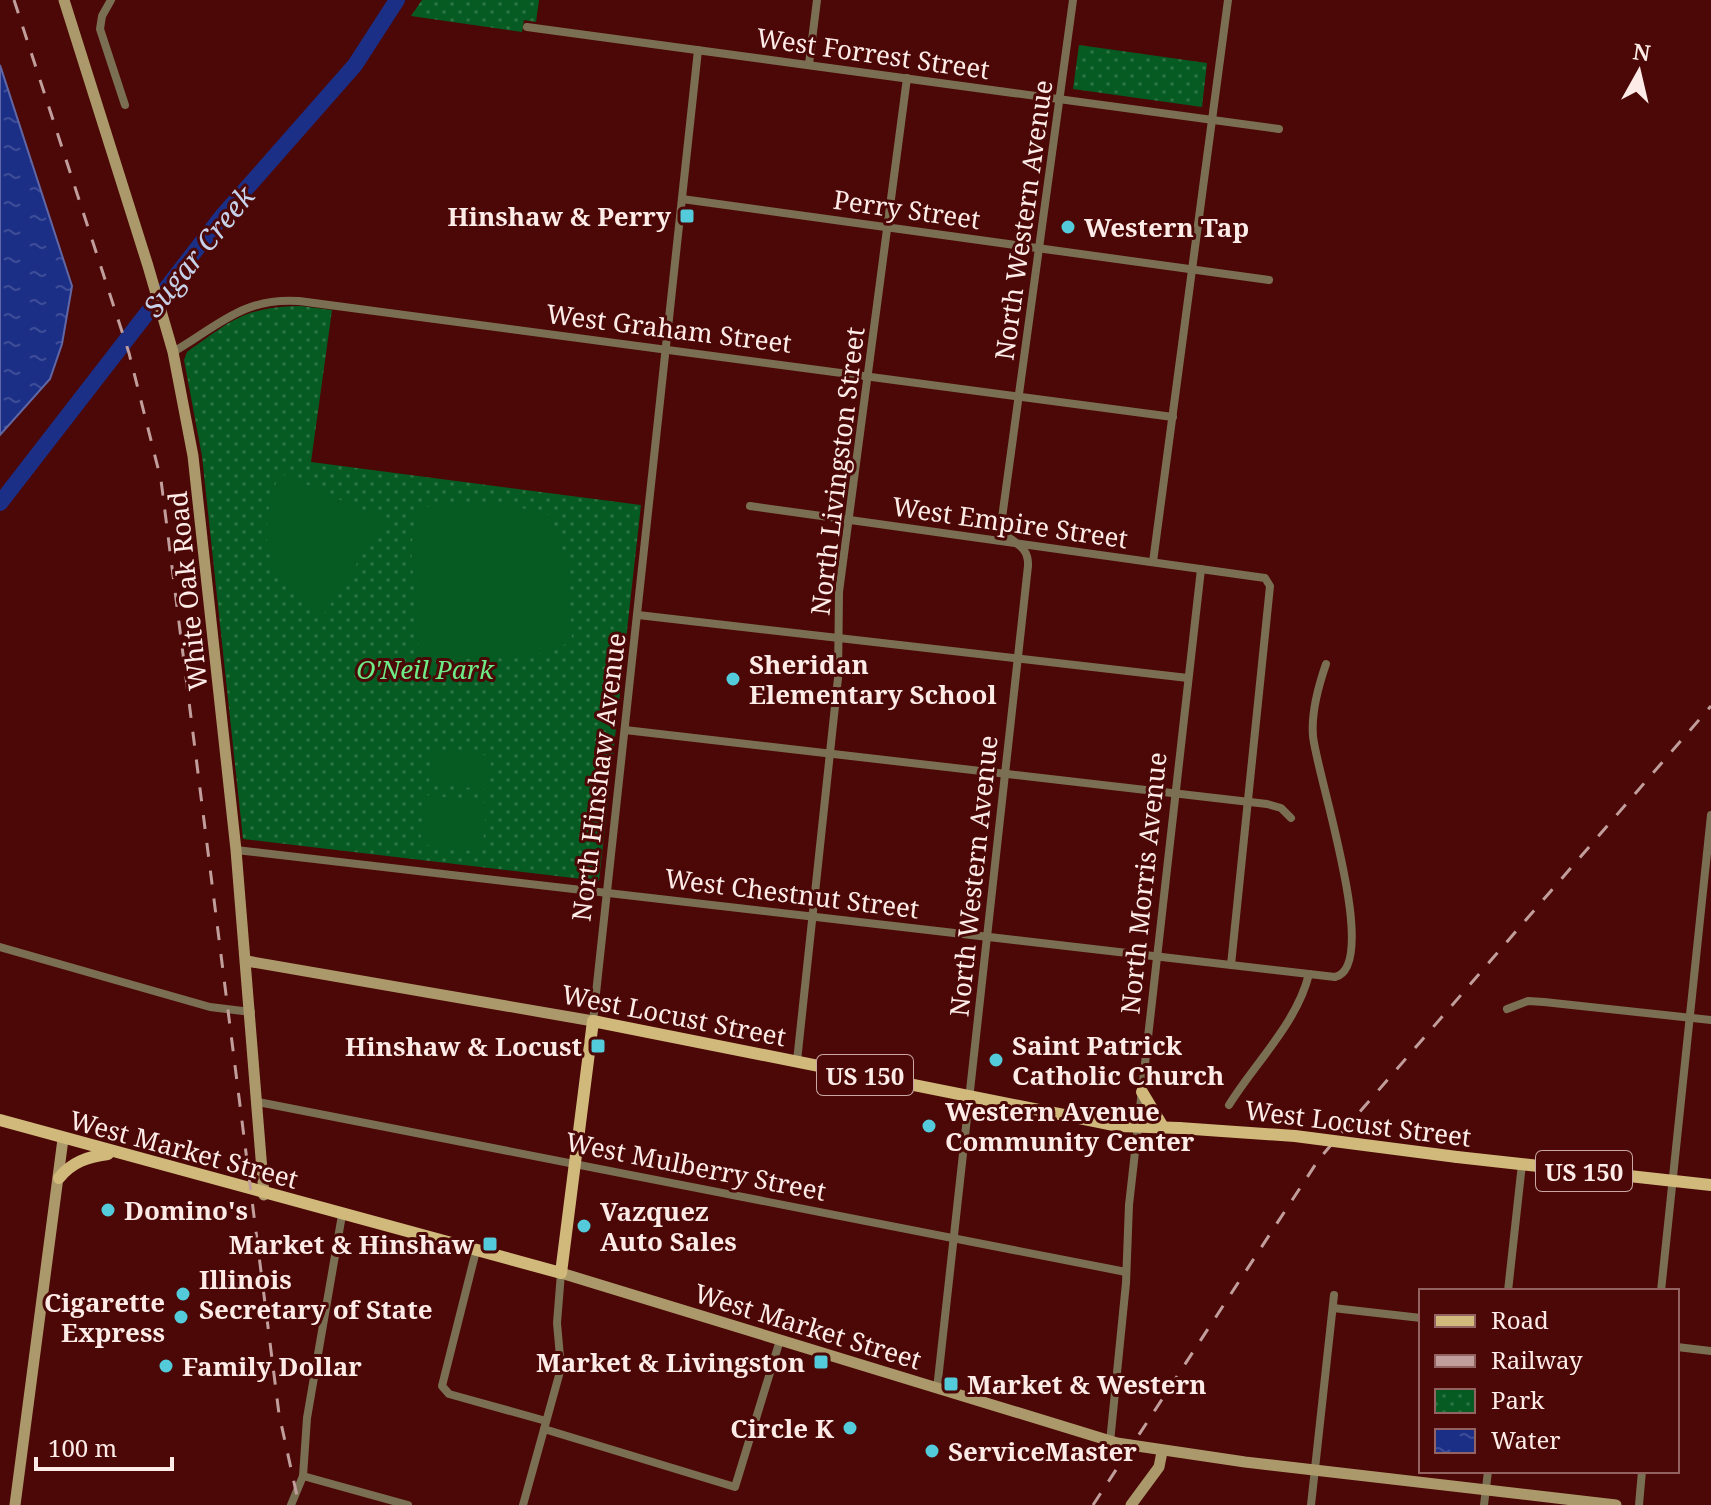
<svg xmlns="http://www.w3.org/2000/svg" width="1711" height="1505" font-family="'Noto Serif',serif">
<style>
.park{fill:url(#park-dots)}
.garden{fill:#055b22}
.water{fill:url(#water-ripples);stroke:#6067a4;stroke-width:2}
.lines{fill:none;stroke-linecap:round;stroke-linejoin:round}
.river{stroke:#1c2f87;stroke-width:16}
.street{stroke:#7b6f53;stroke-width:8}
.secondary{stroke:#ac996b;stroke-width:11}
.primary{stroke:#d1b97c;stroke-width:12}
.rail{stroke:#c19e9c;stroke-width:3;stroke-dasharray:14 14;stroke-linecap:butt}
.primary-bridge{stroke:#d1b97c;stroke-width:12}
.poi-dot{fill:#53cbdb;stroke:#4b0806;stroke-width:3}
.labels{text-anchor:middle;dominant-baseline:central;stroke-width:6;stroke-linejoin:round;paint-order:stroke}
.shield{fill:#4b0806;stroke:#c8a7a4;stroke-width:2}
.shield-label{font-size:24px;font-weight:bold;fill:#fdebe8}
.street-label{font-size:26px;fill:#fdebe8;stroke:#4b0806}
.poi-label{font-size:26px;font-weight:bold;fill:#fdebe8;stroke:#4b0806;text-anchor:start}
.park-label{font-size:26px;font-style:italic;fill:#6deb86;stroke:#4b0806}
.water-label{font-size:28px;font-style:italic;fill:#c7d1e9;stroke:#4b0806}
</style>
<defs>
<pattern id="park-dots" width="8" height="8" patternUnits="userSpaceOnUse" patternTransform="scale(2)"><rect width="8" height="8" fill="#055b22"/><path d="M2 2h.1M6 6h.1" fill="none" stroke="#2a7342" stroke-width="1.8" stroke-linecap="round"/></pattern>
<pattern id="water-ripples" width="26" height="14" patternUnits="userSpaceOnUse" patternTransform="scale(2)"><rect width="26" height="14" fill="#1c2f87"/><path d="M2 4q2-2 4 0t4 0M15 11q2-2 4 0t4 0" fill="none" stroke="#3e4d98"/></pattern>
</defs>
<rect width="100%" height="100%" fill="#4b0806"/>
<g class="park">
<path d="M 422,0 L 539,0 L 536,22 L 524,20 L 522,32 L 411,16 Z"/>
<path d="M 1079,45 L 1207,63 L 1202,107 L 1073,89 Z"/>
<path d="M 300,306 L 332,310 L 311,462 L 641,505 L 599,881 L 243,839 L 202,456 L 184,360 L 187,352 C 231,321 244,307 300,306 Z"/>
</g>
<g class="garden">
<path d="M 280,473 L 381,518 L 383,523 L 323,616 C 264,581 254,535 280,473 Z"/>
<path d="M 469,502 L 501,503 L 550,515 L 568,570 L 572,642 L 536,655 L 431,661 L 419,651 L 411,546 L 419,508 Z"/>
<path d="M 433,749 L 491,756 L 488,790 L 429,783 Z"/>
<path d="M 426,795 L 487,803 L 482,852 L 420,844 Z"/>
</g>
<path class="water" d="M 0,65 L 72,286 L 62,344 L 50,379 L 0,435 Z"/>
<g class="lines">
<path class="river" d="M 0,503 L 223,215 L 355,65 L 397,0"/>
<g class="street">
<path d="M 111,0 L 102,16 L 100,29 L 125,105"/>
<path d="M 527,27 L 1279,129"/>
<path d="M 809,64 L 817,0"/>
<path d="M 682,199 L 1269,280"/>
<path d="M 173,352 C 218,326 243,297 299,301 L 1173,417"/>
<path d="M 750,506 L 1265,578 L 1270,586 L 1231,965"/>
<path d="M 1153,562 L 1228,0"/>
<path d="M 638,615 L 1188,678"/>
<path d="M 625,730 L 1267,804 L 1281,808 L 1291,818"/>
<path d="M 236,850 L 1335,977 C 1382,966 1316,773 1313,736 C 1311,712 1318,687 1326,664"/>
<path d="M 0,947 L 210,1007 L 251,1012"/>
<path d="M 1507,1009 L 1528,1001 L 1544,1002 L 1711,1020"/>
<path d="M 593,1021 L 698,50"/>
<path d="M 797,1061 L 838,678 L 839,592 L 907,78"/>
<path d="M 258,1102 L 1126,1272"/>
<path d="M 1229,1105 C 1255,1063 1297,1023 1309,974"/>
<path d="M 476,1251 L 442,1386 L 449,1394 L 546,1421"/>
<path d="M 1508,1291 L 1522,1164"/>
<path d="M 1661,1291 L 1711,815"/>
<path d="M 1333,1308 L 1421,1318"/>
<path d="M 1677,1347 L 1711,1351"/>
<path d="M 937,1389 L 1028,566 C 1029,548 1017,544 1004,534 L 1002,518 L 1073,0"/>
<path d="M 544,1429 L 735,1487 L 780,1340"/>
<path d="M 1110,1442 L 1126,1283 L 1129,1205 L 1201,569"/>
<path d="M 303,1476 L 408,1505"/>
<path d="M 291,1505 L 303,1476 L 307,1418 L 342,1215"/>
<path d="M 523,1505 L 561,1368 L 557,1323 L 561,1273"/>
<path d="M 1311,1505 L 1334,1295"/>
<path d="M 1484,1505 L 1488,1471"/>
<path d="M 1639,1505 L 1642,1471"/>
</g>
<g class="secondary">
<path d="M 64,0 L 148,266 L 173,352 L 193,456 L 236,850 L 264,1195"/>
<path d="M 247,961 L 593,1021"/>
<path d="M 561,1273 L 1117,1443 L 1245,1462 L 1616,1505"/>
<path d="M 15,1505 L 63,1139"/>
<path d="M 1131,1505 L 1159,1467 L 1162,1452"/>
</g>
<g class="primary">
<path d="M 1142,1092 L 1163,1127"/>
<path d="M 0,1120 L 561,1273 L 593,1021 L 1119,1126 L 1179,1128"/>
<path d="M 1457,1157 L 1711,1185"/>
<path d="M 59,1178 C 72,1162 87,1157 108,1154"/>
</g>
<g class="rail">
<path d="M 14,0 L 129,353 L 161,480 L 279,1414 L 299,1505"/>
<path d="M 1093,1505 L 1319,1159 L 1711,706"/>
</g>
<path class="primary-bridge" d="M 1179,1128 L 1295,1136 L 1457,1157"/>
</g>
<g class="poi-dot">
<rect x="679" y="208" width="16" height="16" rx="4"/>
<circle cx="1068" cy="227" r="8"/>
<circle cx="733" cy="679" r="8"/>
<rect x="590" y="1038" width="16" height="16" rx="4"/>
<circle cx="996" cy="1060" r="8"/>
<circle cx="929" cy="1126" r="8"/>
<circle cx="108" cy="1210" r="8"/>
<circle cx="584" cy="1226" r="8"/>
<rect x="482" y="1236" width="16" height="16" rx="4"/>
<circle cx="183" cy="1294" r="8"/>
<circle cx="181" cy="1317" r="8"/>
<rect x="813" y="1354" width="16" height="16" rx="4"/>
<circle cx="166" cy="1366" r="8"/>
<rect x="943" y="1376" width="16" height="16" rx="4"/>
<circle cx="850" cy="1428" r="8"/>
<circle cx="932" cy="1451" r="8"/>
</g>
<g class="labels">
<g class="shield">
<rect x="817" y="1055" width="96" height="40" rx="6"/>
<rect x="1536" y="1151" width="96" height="40" rx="6"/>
</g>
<g class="shield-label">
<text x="865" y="1075">US 150</text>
<text x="1584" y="1171">US 150</text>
</g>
<g class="street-label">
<text transform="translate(873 53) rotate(8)">West Forrest Street</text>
<text transform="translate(907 209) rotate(8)">Perry Street</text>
<text transform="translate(1023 220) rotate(-82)">North Western Avenue</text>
<text transform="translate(669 328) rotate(7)">West Graham Street</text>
<text transform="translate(837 471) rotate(-83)">North Livingston Street</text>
<text transform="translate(1010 522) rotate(8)">West Empire Street</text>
<text transform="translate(187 591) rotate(-96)">White Oak Road</text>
<text transform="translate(598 777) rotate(-83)">North Hinshaw Avenue</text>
<text transform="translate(973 876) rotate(-84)">North Western Avenue</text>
<text transform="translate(1143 883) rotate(-84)">North Morris Avenue</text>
<text transform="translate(792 893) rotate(7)">West Chestnut Street</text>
<text transform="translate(674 1015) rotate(11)">West Locust Street</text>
<text transform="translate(1358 1123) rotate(7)">West Locust Street</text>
<text transform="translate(184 1149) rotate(15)">West Market Street</text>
<text transform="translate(696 1166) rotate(11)">West Mulberry Street</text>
<text transform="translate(808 1326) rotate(17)">West Market Street</text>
</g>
<g class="poi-label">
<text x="671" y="216" text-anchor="end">Hinshaw &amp; Perry</text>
<text x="1084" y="227">Western Tap</text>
<text x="749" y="664">Sheridan<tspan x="749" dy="30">Elementary School</tspan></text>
<text x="1012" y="1045">Saint Patrick<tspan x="1012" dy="30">Catholic Church</tspan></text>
<text x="582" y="1046" text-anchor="end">Hinshaw &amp; Locust</text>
<text x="945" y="1111">Western Avenue<tspan x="945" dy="30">Community Center</tspan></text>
<text x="124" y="1210">Domino's</text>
<text x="600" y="1211">Vazquez<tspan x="600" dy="30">Auto Sales</tspan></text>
<text x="474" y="1244" text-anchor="end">Market &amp; Hinshaw</text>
<text x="199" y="1279">Illinois<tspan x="199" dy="30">Secretary of State</tspan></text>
<text x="165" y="1302" text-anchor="end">Cigarette<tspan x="165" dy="30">Express</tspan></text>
<text x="805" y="1362" text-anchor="end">Market &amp; Livingston</text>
<text x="182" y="1366">Family Dollar</text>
<text x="967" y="1384">Market &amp; Western</text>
<text x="834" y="1428" text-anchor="end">Circle K</text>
<text x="948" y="1451">ServiceMaster</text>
</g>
<g class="park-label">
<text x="425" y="669">O'Neil Park</text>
</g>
<g class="water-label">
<text transform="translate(198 251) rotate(-51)">Sugar Creek</text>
</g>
</g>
<rect x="1419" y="1289" width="260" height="184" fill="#4b0806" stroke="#926360" stroke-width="2"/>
<rect x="1435" y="1315" width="40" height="12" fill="#d1b97c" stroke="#926360" stroke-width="2"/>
<text x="1491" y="1329" font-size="24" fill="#fdebe8">Road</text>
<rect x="1435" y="1355" width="40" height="12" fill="#c19e9c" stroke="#926360" stroke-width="2"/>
<text x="1491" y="1369" font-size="24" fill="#fdebe8">Railway</text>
<rect x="1435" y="1389" width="40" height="24" fill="url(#park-dots)" stroke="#926360" stroke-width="2"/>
<text x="1491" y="1409" font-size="24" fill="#fdebe8">Park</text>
<rect x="1435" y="1429" width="40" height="24" fill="url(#water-ripples)" stroke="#926360" stroke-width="2"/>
<text x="1491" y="1449" font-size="24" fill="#fdebe8">Water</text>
<g transform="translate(1639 72) rotate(8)" stroke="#4b0806" stroke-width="6" paint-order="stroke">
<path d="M0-6L14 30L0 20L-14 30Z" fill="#fdebe8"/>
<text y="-12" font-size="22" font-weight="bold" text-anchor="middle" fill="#fdebe8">N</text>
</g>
<path d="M36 1457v12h136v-12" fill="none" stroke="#fdebe8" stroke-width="4"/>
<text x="48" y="1457" font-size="24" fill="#fdebe8" stroke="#4b0806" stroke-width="6" paint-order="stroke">100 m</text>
</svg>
